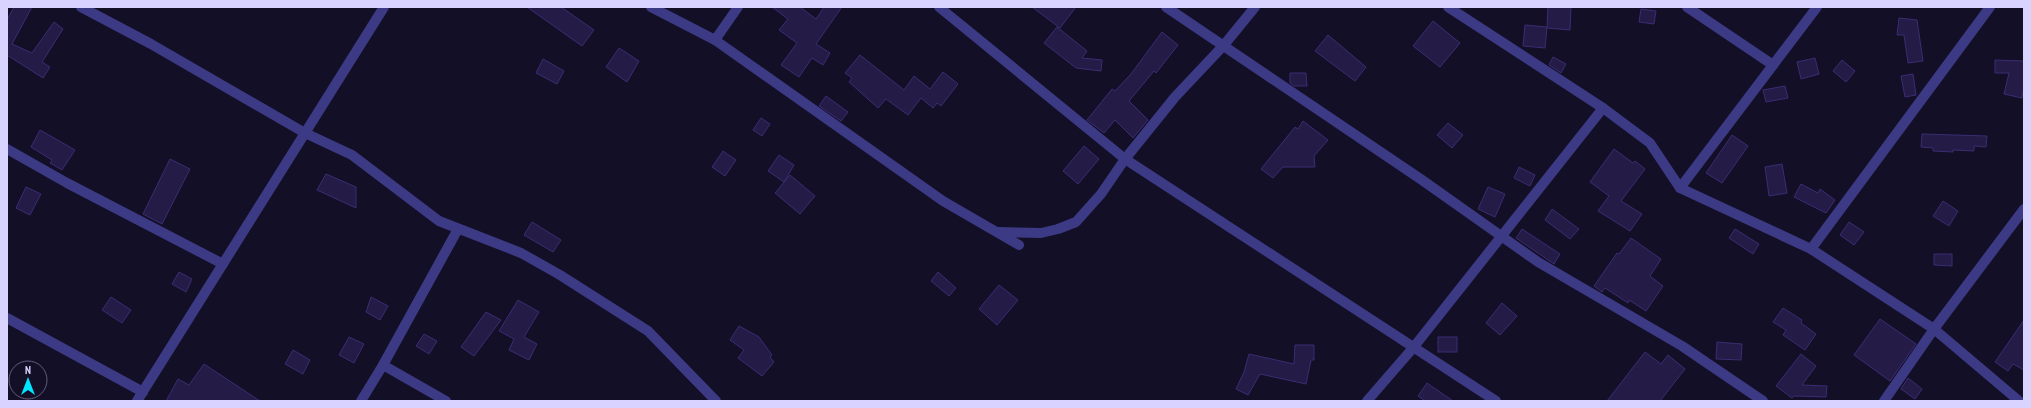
<svg xmlns="http://www.w3.org/2000/svg" width="2031" height="408" font-family="'PT Sans Narrow',sans-serif">
<style>
.building{fill:#241b47;stroke:#3b2d73}
.lines{fill:none;stroke-linecap:round;stroke-linejoin:round}
.minor{stroke:#3d3a85;stroke-width:10}
</style>
<rect width="100%" height="100%" fill="#130f26"/>
<g class="building">
<path d="M 14,7 L 32,7 L 12,44 L 32,53 L 54,22 L 63,29 L 42,62 L 50,67 L 43,78 L 7,55 L 7,20 Z"/>
<path d="M 527,7 L 561,7 L 594,30 L 582,46 Z"/>
<path d="M 772,7 L 800,7 L 816,19 L 824,7 L 842,7 L 816,44 L 830,53 L 823,65 L 812,58 L 799,77 L 781,65 L 797,43 L 779,30 L 788,19 Z"/>
<path d="M 1032,7 L 1076,7 L 1060,28 Z"/>
<path d="M 1548,7 L 1571,7 L 1570,30 L 1547,28 Z"/>
<path d="M 1641,9 L 1656,11 L 1654,24 L 1639,22 Z"/>
<path d="M 1899,18 L 1917,20 L 1923,61 L 1908,63 L 1904,35 L 1897,35 Z"/>
<path d="M 1433,21 L 1460,43 L 1440,67 L 1413,46 Z"/>
<path d="M 1525,25 L 1547,27 L 1545,48 L 1523,46 Z"/>
<path d="M 1057,27 L 1087,51 L 1082,58 L 1102,60 L 1101,71 L 1076,68 L 1044,43 Z"/>
<path d="M 1162,32 L 1178,45 L 1156,73 L 1154,71 L 1129,101 L 1148,120 L 1133,138 L 1115,120 L 1104,133 L 1087,120 L 1112,89 L 1115,91 L 1131,74 Z"/>
<path d="M 1328,35 L 1366,67 L 1355,81 L 1315,51 Z"/>
<path d="M 619,48 L 639,61 L 627,82 L 606,67 Z"/>
<path d="M 860,55 L 904,90 L 914,76 L 930,89 L 943,72 L 958,84 L 941,106 L 937,103 L 933,108 L 921,98 L 908,115 L 886,99 L 878,108 L 849,82 L 852,78 L 845,73 Z"/>
<path d="M 1553,57 L 1566,64 L 1561,73 L 1549,65 Z"/>
<path d="M 1815,58 L 1819,74 L 1801,79 L 1797,62 Z"/>
<path d="M 543,59 L 564,71 L 557,84 L 536,73 Z"/>
<path d="M 1842,60 L 1855,71 L 1846,82 L 1833,71 Z"/>
<path d="M 1995,60 L 2024,61 L 2024,87 L 2022,98 L 2004,94 L 2009,73 L 1995,73 Z"/>
<path d="M 1290,73 L 1306,73 L 1307,86 L 1294,86 L 1290,83 Z"/>
<path d="M 1913,74 L 1916,95 L 1905,97 L 1901,76 Z"/>
<path d="M 1785,86 L 1788,98 L 1766,102 L 1763,90 Z"/>
<path d="M 826,96 L 848,112 L 841,121 L 819,106 Z"/>
<path d="M 761,118 L 770,124 L 762,136 L 753,130 Z"/>
<path d="M 1303,121 L 1328,140 L 1314,156 L 1315,167 L 1283,167 L 1273,178 L 1261,169 L 1295,127 L 1298,129 Z"/>
<path d="M 1448,123 L 1463,135 L 1452,148 L 1437,135 Z"/>
<path d="M 40,130 L 75,150 L 62,170 L 50,163 L 52,160 L 31,147 Z"/>
<path d="M 1922,134 L 1987,136 L 1986,147 L 1974,146 L 1974,151 L 1953,150 L 1953,152 L 1933,151 L 1933,148 L 1921,147 Z"/>
<path d="M 1732,135 L 1748,146 L 1722,183 L 1706,173 Z"/>
<path d="M 1084,146 L 1099,159 L 1078,184 L 1063,171 Z"/>
<path d="M 1614,149 L 1633,163 L 1635,161 L 1645,169 L 1621,201 L 1642,214 L 1630,231 L 1598,211 L 1609,196 L 1590,182 Z"/>
<path d="M 723,151 L 736,160 L 725,176 L 712,167 Z"/>
<path d="M 779,155 L 794,165 L 784,182 L 768,171 Z"/>
<path d="M 170,159 L 190,169 L 162,224 L 143,214 Z"/>
<path d="M 1782,164 L 1787,193 L 1769,196 L 1765,167 Z"/>
<path d="M 1519,167 L 1535,175 L 1530,186 L 1514,178 Z"/>
<path d="M 326,174 L 356,187 L 356,208 L 317,190 Z"/>
<path d="M 790,175 L 815,196 L 800,214 L 775,193 Z"/>
<path d="M 1801,184 L 1818,193 L 1820,189 L 1835,200 L 1826,213 L 1794,197 Z"/>
<path d="M 26,187 L 41,194 L 30,215 L 16,208 Z"/>
<path d="M 1488,187 L 1505,194 L 1495,217 L 1478,209 Z"/>
<path d="M 1943,201 L 1958,211 L 1949,226 L 1933,216 Z"/>
<path d="M 1552,209 L 1579,229 L 1570,239 L 1545,220 Z"/>
<path d="M 532,222 L 561,240 L 553,252 L 524,235 Z"/>
<path d="M 1849,222 L 1864,232 L 1854,245 L 1840,235 Z"/>
<path d="M 1522,229 L 1560,254 L 1554,264 L 1516,238 Z"/>
<path d="M 1735,229 L 1759,244 L 1753,254 L 1729,238 Z"/>
<path d="M 1631,238 L 1661,259 L 1650,276 L 1663,286 L 1646,311 L 1629,300 L 1628,303 L 1605,288 L 1602,292 L 1594,286 L 1617,253 L 1619,254 Z"/>
<path d="M 1934,254 L 1952,254 L 1952,266 L 1934,265 Z"/>
<path d="M 179,272 L 192,279 L 186,292 L 172,284 Z"/>
<path d="M 938,272 L 956,288 L 949,296 L 931,281 Z"/>
<path d="M 999,285 L 1018,300 L 997,325 L 979,309 Z"/>
<path d="M 111,297 L 131,310 L 122,323 L 102,310 Z"/>
<path d="M 371,297 L 388,306 L 380,320 L 366,312 Z"/>
<path d="M 518,300 L 539,312 L 524,337 L 537,344 L 529,360 L 509,350 L 514,339 L 499,331 Z"/>
<path d="M 1502,303 L 1517,316 L 1500,335 L 1486,323 Z"/>
<path d="M 1783,308 L 1802,320 L 1801,323 L 1816,334 L 1805,350 L 1783,335 L 1786,330 L 1773,322 Z"/>
<path d="M 486,312 L 501,320 L 474,356 L 461,347 Z"/>
<path d="M 1880,319 L 1916,344 L 1890,381 L 1854,355 Z"/>
<path d="M 2024,320 L 2024,370 L 2013,364 L 2008,371 L 1995,362 Z"/>
<path d="M 739,326 L 759,337 L 772,355 L 770,357 L 774,362 L 762,376 L 738,358 L 744,350 L 730,340 Z"/>
<path d="M 424,334 L 437,341 L 429,354 L 416,346 Z"/>
<path d="M 349,337 L 364,344 L 354,363 L 339,355 Z"/>
<rect x="1438" y="337" width="19" height="15"/>
<path d="M 1717,342 L 1742,344 L 1741,360 L 1716,359 Z"/>
<path d="M 1295,345 L 1314,345 L 1314,360 L 1311,360 L 1306,384 L 1260,374 L 1248,395 L 1236,389 L 1244,372 L 1249,354 L 1294,364 Z"/>
<path d="M 293,350 L 310,360 L 303,374 L 285,364 Z"/>
<path d="M 1645,352 L 1661,364 L 1668,355 L 1685,369 L 1660,401 L 1607,401 Z"/>
<path d="M 1801,354 L 1816,366 L 1802,385 L 1827,386 L 1826,397 L 1794,396 L 1792,398 L 1776,386 Z"/>
<path d="M 204,364 L 260,401 L 166,401 L 178,379 L 189,385 Z"/>
<path d="M 1908,378 L 1922,389 L 1915,399 L 1901,389 Z"/>
<path d="M 1427,383 L 1453,401 L 1425,401 L 1418,396 Z"/>
</g>
<g class="lines">
<g class="minor">
<path d="M 81,7 L 151,44 L 305,133 L 352,155 L 439,221 L 521,253 L 560,275 L 648,331 L 716,401"/>
<path d="M 651,7 L 715,40 L 943,201 L 1019,245"/>
<path d="M 939,7 L 1125,159 L 1496,401"/>
<path d="M 1166,7 L 1422,180 L 1538,262 L 1682,346 L 1763,401"/>
<path d="M 1448,7 L 1603,108 L 1650,143 L 1680,188 L 1811,249 L 1934,329 L 2019,401"/>
<path d="M 1687,7 L 1773,65"/>
<path d="M 715,40 L 738,7"/>
<path d="M 7,149 L 67,183 L 223,264"/>
<path d="M 1680,188 L 1817,7"/>
<path d="M 998,232 L 1041,233 L 1058,229 L 1076,222 L 1101,194 L 1125,159 L 1175,97 L 1224,45 L 1255,7"/>
<path d="M 1811,249 L 1990,7"/>
<path d="M 7,318 L 143,392"/>
<path d="M 383,365 L 446,401"/>
<path d="M 137,401 L 384,7"/>
<path d="M 361,401 L 383,365 L 458,229"/>
<path d="M 1367,401 L 1413,348 L 1603,108"/>
<path d="M 1884,401 L 1934,329 L 2024,209"/>
</g>
</g>
<rect width="2031" height="408" fill="none" stroke="#d9d4ff" stroke-width="16"/>
<g transform="translate(28 380)"><circle r="19" fill="#130f26" stroke="#625e7d"/>
<path d="M0-3L7 15L0 10L-7 15Z" fill="#00e5ff"/>
<text y="-6" font-size="11" font-weight="bold" text-anchor="middle" fill="#d9d4ff">N</text>
</g>
</svg>
